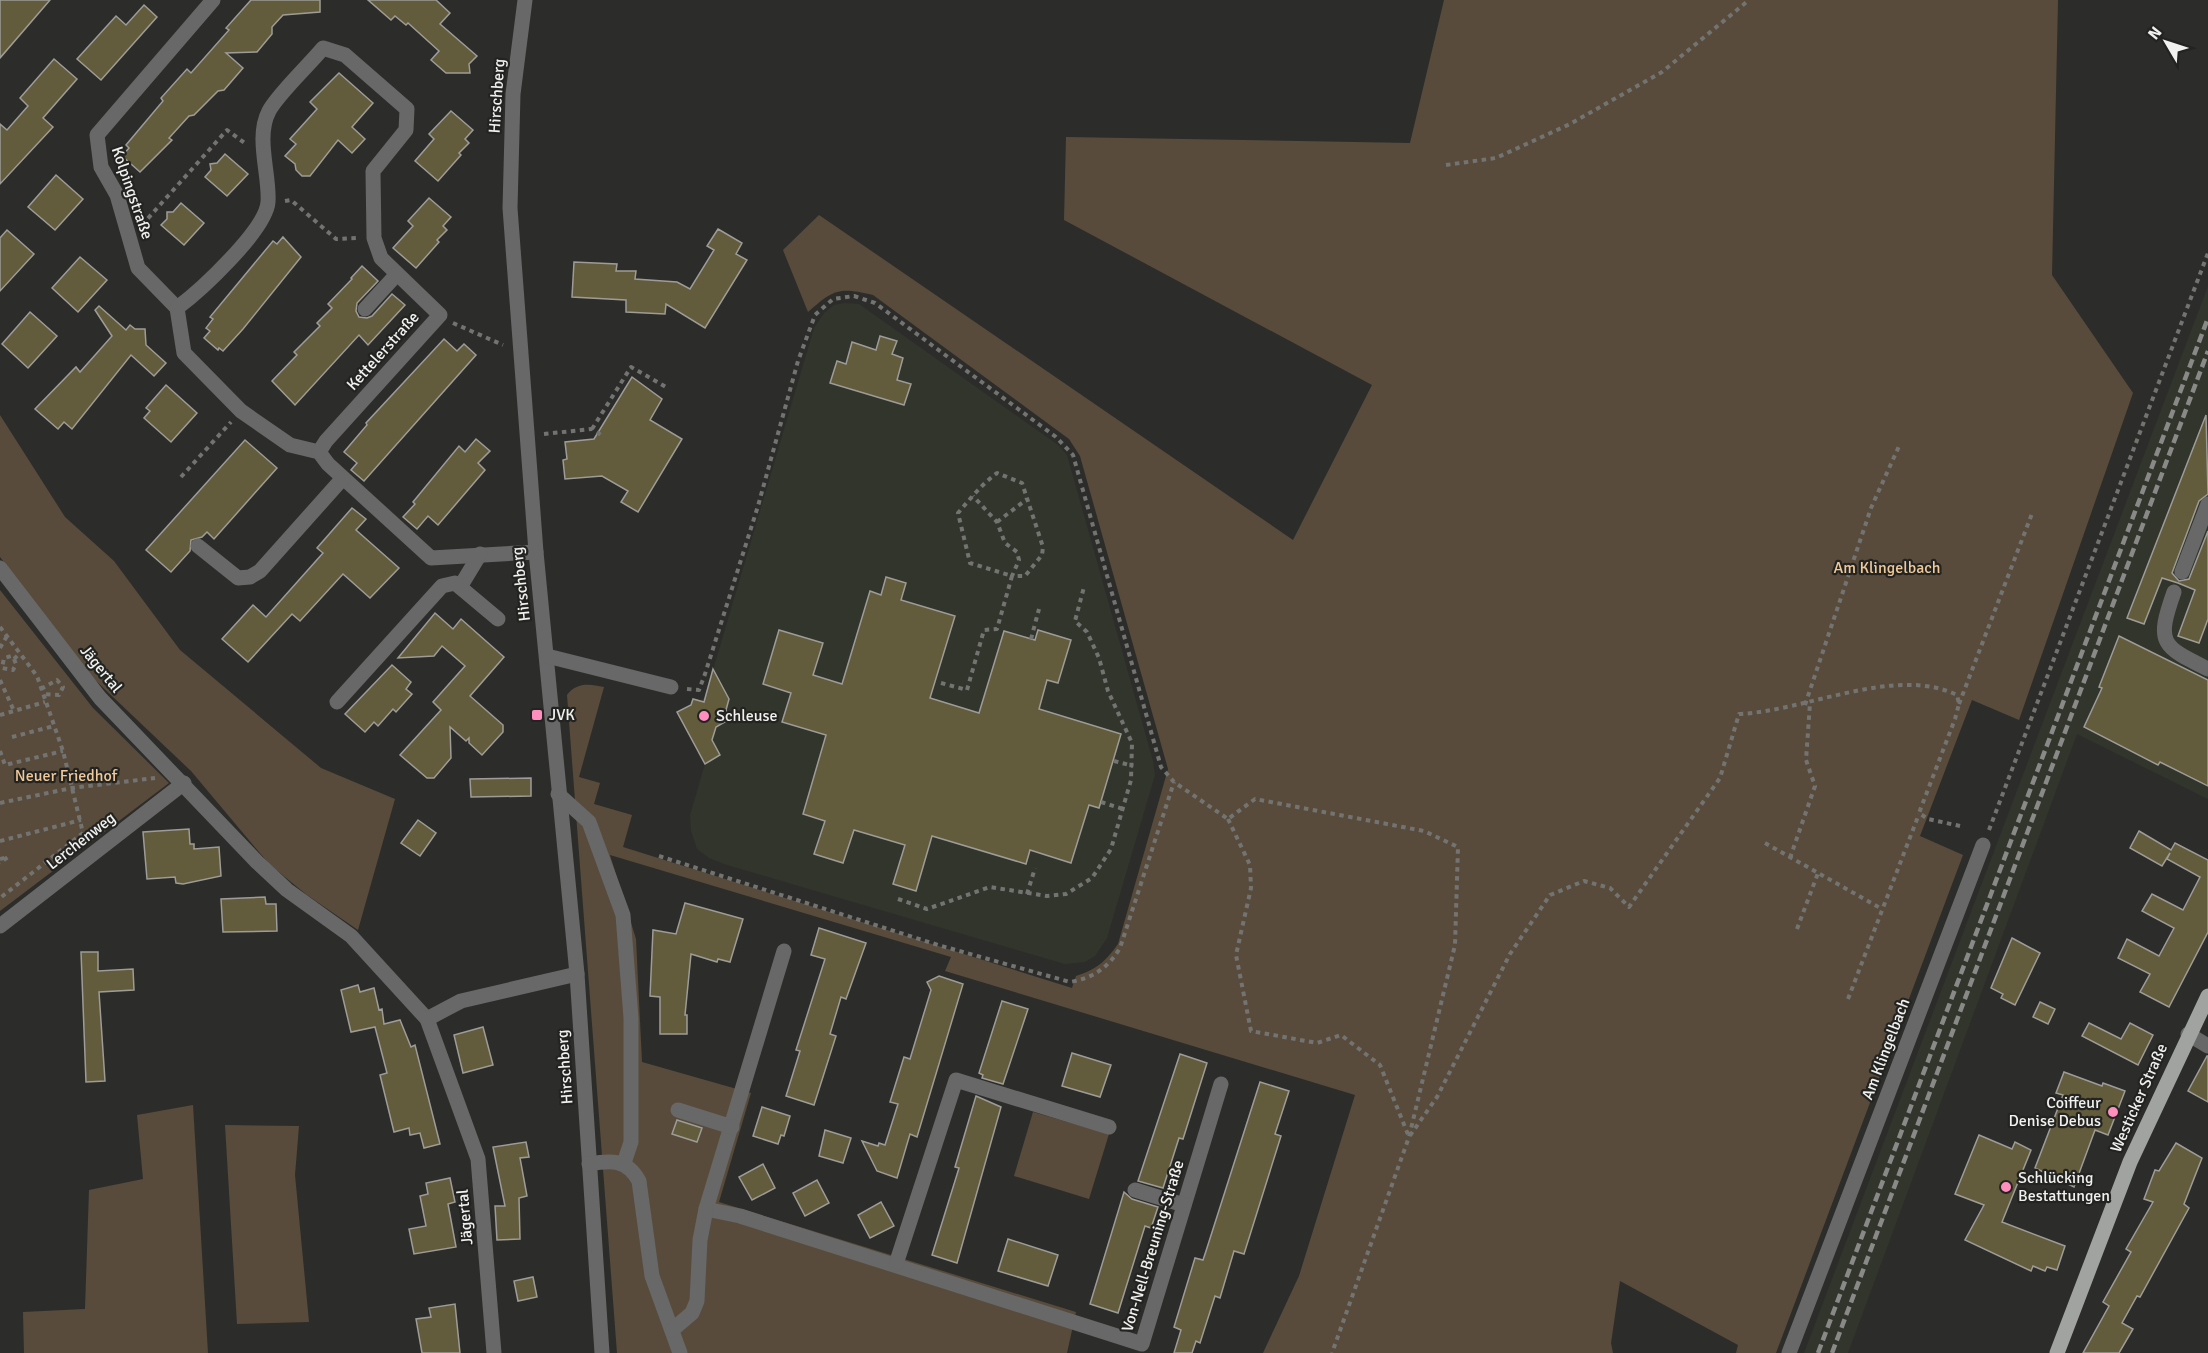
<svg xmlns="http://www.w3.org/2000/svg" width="2208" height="1353" font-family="Signika,sans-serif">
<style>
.built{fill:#32352c}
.green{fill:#584b3b}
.building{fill:#625b3c;stroke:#9d9c98;stroke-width:1.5}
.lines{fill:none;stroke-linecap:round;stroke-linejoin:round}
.path{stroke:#737471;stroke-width:4;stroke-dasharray:4.5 4.5;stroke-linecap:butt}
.minor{stroke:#676867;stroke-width:15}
.major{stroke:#a0a3a0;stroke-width:15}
.rail{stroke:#898a88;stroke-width:4.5;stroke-dasharray:9 4.5;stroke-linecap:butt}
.poi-dot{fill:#fe8ebe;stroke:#232421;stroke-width:2}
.labels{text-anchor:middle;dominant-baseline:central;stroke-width:4.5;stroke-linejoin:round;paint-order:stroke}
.street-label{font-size:16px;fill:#f1f2f0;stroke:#232421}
.park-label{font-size:16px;fill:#f1c999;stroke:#232421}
.poi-label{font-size:16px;fill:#f1f2f0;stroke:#232421;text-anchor:start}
</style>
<rect width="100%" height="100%" fill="#2c2d2a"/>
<g class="built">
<path d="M 2208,286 L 2208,799 L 2077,734 L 1848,1353 L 1804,1353 Z"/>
<path d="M 845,303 L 859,304 L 1058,445 L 1067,455 L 1153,761 L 1155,775 L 1107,938 L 1095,956 L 1085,962 L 1065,964 L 727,865 L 709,858 L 697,849 L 691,831 L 690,815 L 705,764 L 677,712 L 691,705 L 693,699 L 699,701 L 705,697 L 814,328 L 824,313 L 834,305 Z"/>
</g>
<g class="green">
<path d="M 1444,0 L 2058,0 L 2052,275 L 2133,393 L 2019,720 L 1972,700 L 1920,836 L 1963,855 L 1776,1353 L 1736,1353 L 1738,1345 L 1620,1281 L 1611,1343 L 1613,1353 L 1263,1353 L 1299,1276 L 1355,1095 L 945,971 L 951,957 L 610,855 L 636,939 L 642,1062 L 751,1093 L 719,1202 L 1076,1312 L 1067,1353 L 617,1353 L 567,695 C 577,682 589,684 604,687 L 579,777 L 600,783 L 594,804 L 632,815 L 623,847 L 1072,988 L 1076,976 C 1096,970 1106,961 1118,944 L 1168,769 L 1080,456 L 1069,439 L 873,295 C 839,287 834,289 808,312 L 783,250 L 819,215 L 1293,540 L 1372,385 L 1064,220 L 1066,137 L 1410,143 Z"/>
<path d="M 0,415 L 65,517 L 114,561 L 180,650 L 321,768 L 395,799 L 358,930 L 307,895 L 269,864 L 191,771 L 93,678 L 0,557 Z"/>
<path d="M 0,590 L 93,708 L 169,783 L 0,911 Z"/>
<path d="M 193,1105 L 208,1353 L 24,1353 L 23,1312 L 85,1309 L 89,1190 L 143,1179 L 137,1115 Z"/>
<path d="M 1033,1112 L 1109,1134 L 1089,1199 L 1014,1176 Z"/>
<path d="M 225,1125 L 299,1126 L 295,1175 L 309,1322 L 237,1324 Z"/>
</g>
<g class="building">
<path d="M 0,0 L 50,0 L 0,58 Z"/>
<path d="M 251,0 L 320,0 L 320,12 L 283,15 L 272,27 L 272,34 L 257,52 L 226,53 L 243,68 L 224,90 L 218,91 L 194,115 L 189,116 L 169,138 L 172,140 L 140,172 L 122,156 L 129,148 L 126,145 L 163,101 L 161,98 L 187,69 L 191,73 L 229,30 L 226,28 Z"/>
<path d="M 368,0 L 436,0 L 450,13 L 440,24 L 477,56 L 469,64 L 470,73 L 446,73 L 431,60 L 439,51 L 408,23 L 406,25 L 395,16 L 391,20 Z"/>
<path d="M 144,5 L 157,17 L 101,80 L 77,59 L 116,16 L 126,25 Z"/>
<path d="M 54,59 L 77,79 L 43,118 L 53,127 L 0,184 L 0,124 L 7,130 L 28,106 L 20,98 Z"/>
<path d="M 339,73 L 373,103 L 352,127 L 365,139 L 352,153 L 338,140 L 310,176 L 302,176 L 296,170 L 295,164 L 285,156 L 296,144 L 290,139 L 317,109 L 310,102 Z"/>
<path d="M 451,111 L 473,130 L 465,139 L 469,143 L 459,153 L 461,155 L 438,181 L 415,161 L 434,139 L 429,134 Z"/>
<path d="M 225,154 L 248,174 L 227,196 L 205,177 L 211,170 L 210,164 L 217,163 Z"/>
<path d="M 56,175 L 83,199 L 55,230 L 28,207 Z"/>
<path d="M 429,198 L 451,217 L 443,226 L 447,230 L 437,240 L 439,242 L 416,268 L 393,248 L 413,226 L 408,221 Z"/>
<path d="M 181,203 L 204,223 L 184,245 L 161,225 L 167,219 L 167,212 L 173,212 Z"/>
<path d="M 718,229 L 742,243 L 736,254 L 747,260 L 705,328 L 666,304 L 665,314 L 626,312 L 626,300 L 572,297 L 574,262 L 617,264 L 616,271 L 636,271 L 635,279 L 677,282 L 690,289 L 714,250 L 707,246 Z"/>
<path d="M 7,230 L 34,254 L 0,291 L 0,238 Z"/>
<path d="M 283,237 L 301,257 L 243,329 L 223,351 L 219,348 L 218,350 L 204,338 L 210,331 L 206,328 L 213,319 L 210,317 L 273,241 L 277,244 Z"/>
<path d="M 80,257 L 107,280 L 78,312 L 52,288 Z"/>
<path d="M 362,266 L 378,281 L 357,303 L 356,311 L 359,317 L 367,318 L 372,316 L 392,294 L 405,305 L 368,345 L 359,335 L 295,405 L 272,381 L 297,355 L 294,352 L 320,326 L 317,323 L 332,308 L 328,304 L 352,279 L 351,278 Z"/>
<path d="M 99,306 L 126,330 L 130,325 L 135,329 L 145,329 L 146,345 L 166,363 L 154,376 L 131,355 L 72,429 L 64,422 L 58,429 L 35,409 L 76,367 L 80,372 L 112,336 L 95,310 Z"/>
<path d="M 30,312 L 57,336 L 28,368 L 2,344 Z"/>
<path d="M 880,336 L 897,341 L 892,354 L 903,358 L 897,380 L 911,384 L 904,405 L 830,383 L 837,361 L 846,364 L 852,342 L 876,350 Z"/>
<path d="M 444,339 L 457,351 L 464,344 L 476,355 L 364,481 L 351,470 L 357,463 L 344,452 L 367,425 L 366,423 Z"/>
<path d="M 632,377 L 662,399 L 650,420 L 682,439 L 638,512 L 621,502 L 628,491 L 602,476 L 565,479 L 563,460 L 567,459 L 565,442 L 594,439 Z"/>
<path d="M 166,385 L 197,413 L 171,442 L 144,418 L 150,411 L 146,408 Z"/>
<path d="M 2206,415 L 2208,494 L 2199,501 L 2172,573 L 2179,581 L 2189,579 L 2208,531 L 2208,619 L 2199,643 L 2178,636 L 2195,590 L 2178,583 L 2162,578 L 2144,624 L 2127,618 Z"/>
<path d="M 476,439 L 490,451 L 478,463 L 485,470 L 438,525 L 428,516 L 417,529 L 403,517 L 415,504 L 413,502 L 459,446 L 465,452 Z"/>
<path d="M 245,440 L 277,468 L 214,539 L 207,532 L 202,537 L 191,540 L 190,551 L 171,572 L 146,550 Z"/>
<path d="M 352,508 L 366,519 L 356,530 L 399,568 L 370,598 L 343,574 L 300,621 L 292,614 L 248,662 L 222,639 L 253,605 L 266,617 L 323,553 L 317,548 Z"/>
<path d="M 886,577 L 906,583 L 901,600 L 955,616 L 930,698 L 979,713 L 1004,631 L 1035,640 L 1038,630 L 1071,640 L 1058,683 L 1047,680 L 1039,709 L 1121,734 L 1099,808 L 1089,805 L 1071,863 L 1030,850 L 1026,864 L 932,836 L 916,891 L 893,884 L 905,845 L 854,830 L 843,863 L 814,854 L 825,821 L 803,814 L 826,735 L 782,722 L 791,693 L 763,684 L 779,630 L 823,643 L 813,675 L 842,684 L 870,591 L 881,595 Z"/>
<path d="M 435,613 L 453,629 L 461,619 L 504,657 L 470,696 L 503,725 L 503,732 L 482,755 L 469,743 L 469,738 L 466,741 L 450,727 L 451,758 L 434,778 L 427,778 L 400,755 L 441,710 L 433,702 L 465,666 L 442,646 L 434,656 L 398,658 Z"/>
<path d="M 2119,636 L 2208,680 L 2208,786 L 2160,762 L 2158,765 L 2084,727 L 2102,688 L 2099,687 Z"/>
<path d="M 392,665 L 411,682 L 406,689 L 412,694 L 396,712 L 393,709 L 378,726 L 374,722 L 365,732 L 345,714 Z"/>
<path d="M 713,669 L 729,699 L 726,710 L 730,719 L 716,727 L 712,740 L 720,755 L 705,764 L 677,712 L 691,705 L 693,699 L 704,702 Z"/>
<path d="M 531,778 L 531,796 L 471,797 L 470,779 Z"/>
<path d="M 418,820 L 436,833 L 420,856 L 401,843 Z"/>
<path d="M 189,829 L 190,844 L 194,844 L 194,849 L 219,847 L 221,876 L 183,884 L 176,883 L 175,877 L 147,879 L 143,832 Z"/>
<path d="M 2139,831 L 2171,850 L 2175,843 L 2208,860 L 2208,932 L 2169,1007 L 2140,992 L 2150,974 L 2118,958 L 2127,939 L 2159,956 L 2174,928 L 2142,911 L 2152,894 L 2183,910 L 2200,877 L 2167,859 L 2170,853 L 2162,866 L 2130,848 Z"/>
<path d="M 265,897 L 266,904 L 276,904 L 277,931 L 223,932 L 221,899 Z"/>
<path d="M 685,903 L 743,919 L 730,962 L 718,959 L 717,962 L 691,954 L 685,1015 L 687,1015 L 687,1034 L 660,1034 L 660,997 L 650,996 L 653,930 L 676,934 Z"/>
<path d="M 819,928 L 866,943 L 846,999 L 841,997 L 830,1034 L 836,1036 L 814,1105 L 786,1096 L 800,1051 L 796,1050 L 825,959 L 811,955 Z"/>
<path d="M 2012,938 L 2040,953 L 2015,1005 L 2001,998 L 2003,994 L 1991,988 Z"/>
<path d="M 81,952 L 98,952 L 98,971 L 133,969 L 134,990 L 99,992 L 105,1081 L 86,1082 Z"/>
<path d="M 939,976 L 963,984 L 917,1137 L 910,1134 L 897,1178 L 877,1171 L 862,1141 L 878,1146 L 879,1143 L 885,1145 L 898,1104 L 890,1102 L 904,1057 L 910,1059 L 931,990 L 927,982 Z"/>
<path d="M 358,985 L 360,992 L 374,988 L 379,1010 L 382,1009 L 384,1024 L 400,1020 L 411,1047 L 415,1045 L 440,1144 L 424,1148 L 420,1133 L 410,1135 L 409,1128 L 394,1132 L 380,1075 L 387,1073 L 375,1027 L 351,1032 L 341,990 Z"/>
<path d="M 1002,1001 L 1028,1009 L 1003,1084 L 982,1078 L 983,1075 L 979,1073 Z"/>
<path d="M 2040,1002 L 2055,1009 L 2048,1024 L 2033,1017 Z"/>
<path d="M 2089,1023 L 2121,1039 L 2130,1023 L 2153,1035 L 2138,1065 L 2082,1036 Z"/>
<path d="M 483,1027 L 493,1065 L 463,1073 L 454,1035 Z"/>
<path d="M 1072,1053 L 1111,1065 L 1100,1097 L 1062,1086 Z"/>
<path d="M 1180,1054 L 1207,1063 L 1183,1139 L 1179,1138 L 1163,1188 L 1138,1181 Z"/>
<path d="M 2207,1056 L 2208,1056 L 2208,1102 L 2188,1091 Z"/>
<path d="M 2064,1072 L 2102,1086 L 2103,1083 L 2125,1091 L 2108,1135 L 2095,1130 L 2074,1187 L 2035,1168 L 2063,1095 L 2056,1093 Z"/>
<path d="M 1260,1082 L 1289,1091 L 1275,1134 L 1281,1136 L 1244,1254 L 1234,1251 L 1220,1298 L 1215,1296 L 1200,1343 L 1196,1341 L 1192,1353 L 1174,1353 L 1181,1330 L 1174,1327 L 1195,1258 L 1203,1260 L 1206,1251 Z"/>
<path d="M 976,1096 L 1001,1107 L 957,1263 L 932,1255 L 959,1168 L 955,1167 Z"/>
<path d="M 762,1107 L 790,1116 L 784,1136 L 781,1135 L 778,1144 L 753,1136 Z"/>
<path d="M 677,1120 L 702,1128 L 697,1142 L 672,1134 Z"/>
<path d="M 825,1130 L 851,1138 L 843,1163 L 819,1156 Z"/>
<path d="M 1979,1135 L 2012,1149 L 2015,1142 L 2031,1150 L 2002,1222 L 2065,1246 L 2057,1270 L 2047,1267 L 2045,1271 L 2033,1266 L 2031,1271 L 1965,1240 L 1984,1205 L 1955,1194 Z"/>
<path d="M 526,1142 L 529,1157 L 520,1158 L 527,1196 L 519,1198 L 520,1239 L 497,1240 L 495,1206 L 505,1206 L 493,1147 Z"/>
<path d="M 2176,1143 L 2202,1158 L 2184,1204 L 2189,1208 L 2140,1297 L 2137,1296 L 2122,1323 L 2133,1329 L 2119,1353 L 2083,1353 L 2109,1306 L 2103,1302 L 2131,1252 L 2126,1249 L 2153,1202 L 2144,1199 L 2155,1170 L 2159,1171 Z"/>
<path d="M 763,1164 L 775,1188 L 752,1200 L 739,1177 Z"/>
<path d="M 450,1178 L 455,1202 L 448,1204 L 456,1247 L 414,1254 L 409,1229 L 426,1226 L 420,1196 L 428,1194 L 426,1183 Z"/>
<path d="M 817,1180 L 829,1203 L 805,1216 L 793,1193 Z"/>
<path d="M 1124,1192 L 1132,1199 L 1158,1207 L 1151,1228 L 1145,1226 L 1118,1313 L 1090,1304 Z"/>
<path d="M 881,1202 L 894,1226 L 870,1238 L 858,1215 Z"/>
<path d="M 1008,1239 L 1058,1255 L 1048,1286 L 998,1271 Z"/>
<path d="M 533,1277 L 537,1297 L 518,1301 L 514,1281 Z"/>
<path d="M 455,1304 L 460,1353 L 422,1353 L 416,1319 L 431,1317 L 429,1308 Z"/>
</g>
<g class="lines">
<g class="path">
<path d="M 1446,165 L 1496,158 L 1570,124 L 1662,72 L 1749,0"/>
<path d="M 285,201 L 291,200 L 336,239 L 358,238"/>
<path d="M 142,225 L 227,130 L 246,144"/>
<path d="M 453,323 L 503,345"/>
<path d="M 592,429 L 631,367 L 666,387"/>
<path d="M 544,434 L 592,429 L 601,435"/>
<path d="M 181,477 L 231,422"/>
<path d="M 997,522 L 1027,499"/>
<path d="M 0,627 L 37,676 L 63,751 L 83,833 L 0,898"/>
<path d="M 1031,639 L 1039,609"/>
<path d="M 0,648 L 7,636"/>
<path d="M 14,659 L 16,664 L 13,670 L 2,668 L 4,658 L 11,656 L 14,659 L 20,653"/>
<path d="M 0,680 L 14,711"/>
<path d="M 941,683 L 967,690 L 984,630 L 997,629 L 1012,576 L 970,563 L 958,513 C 970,499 982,484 997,473 L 1022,483 L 1043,547 L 1042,555 L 1025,576 L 1012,576 L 1019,560 L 1017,552 L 1005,543 L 997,522 L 973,496"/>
<path d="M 41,689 L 57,680 L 63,687 L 59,695 L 43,694"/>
<path d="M 687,689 L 699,690 L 705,674 L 758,506 L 798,361 L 815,315 L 833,299 L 854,296 L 875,303 L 1056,437 L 1073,455 L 1161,767 L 1174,782 L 1228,819 L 1255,799 L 1424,831 L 1458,847 L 1455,945 L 1409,1137 L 1332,1353"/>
<path d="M 1959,704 L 2033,511"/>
<path d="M 1805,705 L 1871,508 L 1900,444"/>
<path d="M 0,715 L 45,702"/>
<path d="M 12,737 L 54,726"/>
<path d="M 0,751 L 5,765 L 63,751"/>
<path d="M 1114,761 L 1133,766"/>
<path d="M 1101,802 L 1123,809"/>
<path d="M 0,803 L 72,788 L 155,778"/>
<path d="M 1228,819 L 1250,865 L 1251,888 L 1236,955 L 1251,1031 L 1317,1043 L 1341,1035 L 1380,1065 L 1409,1137 L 1437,1097 L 1510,954 L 1550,895 L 1584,881 L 1610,888 L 1629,907 L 1720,778 L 1739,714 C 1807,711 1895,665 1957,695 L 1959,704 L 1955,719 L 1919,813 L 1928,819 L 1960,826"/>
<path d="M 1989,830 L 2208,253"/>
<path d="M 0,841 L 81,820"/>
<path d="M 1765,843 L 1882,909"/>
<path d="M 659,856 L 938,945 L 1070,982 C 1093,978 1108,968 1120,948 L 1174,782"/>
<path d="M 1790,858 L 1815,786 L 1806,760 L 1810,703"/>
<path d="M 0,859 L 8,857 L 0,863"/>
<path d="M 1027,894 L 1035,868"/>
<path d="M 898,899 L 927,909 L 990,887 L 1047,896 L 1066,894 L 1092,878 L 1111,849 L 1131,780 L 1132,743 L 1108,691 L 1099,658 L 1087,632 L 1075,621 L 1084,587"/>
<path d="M 1797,929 L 1818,873"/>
<path d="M 1848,999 L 1919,814"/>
</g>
<g class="minor">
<path d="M 213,0 L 97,135 L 101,167 L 117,195 L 138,268 L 177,308 L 184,353 L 241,411 L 290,445 L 319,452 L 328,464 L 431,558 L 536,552"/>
<path d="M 525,0 L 513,94 L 510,208 L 536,552 L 577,974 L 602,1353"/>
<path d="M 177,308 C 200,291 266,230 268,202 C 270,175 255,137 269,111 C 277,95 310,64 323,48 L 345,55 L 407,109 L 406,130 L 373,171 L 374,238 L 381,258 L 440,315 L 326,441 L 319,452"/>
<path d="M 365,309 L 397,274"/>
<path d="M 198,546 L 238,578 L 250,577 L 260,571 L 343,478"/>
<path d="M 0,568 L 100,698 L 257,862 L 287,890 L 351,936 L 427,1019 L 478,1159 L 494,1353"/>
<path d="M 2182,572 L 2208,504"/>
<path d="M 460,587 L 480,554"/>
<path d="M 2174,592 C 2156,643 2161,646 2208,669"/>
<path d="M 547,656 L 671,687"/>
<path d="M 337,702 L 442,586 L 455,583 L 498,619"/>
<path d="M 558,794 L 589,822 L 623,915 L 631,1018 L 631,1142 L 624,1163"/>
<path d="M 0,926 L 184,783"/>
<path d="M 784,951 L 706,1209 L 740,1216 L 1142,1344 L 1221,1084"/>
<path d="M 427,1019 L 461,1001 L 577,974"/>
<path d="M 2188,1034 L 2208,1046"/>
<path d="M 678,1110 L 732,1127"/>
<path d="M 589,1164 C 611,1160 627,1159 639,1181 L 652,1276 L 680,1353"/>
<path d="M 1135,1190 L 1184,1205"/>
<path d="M 896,1264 L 956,1080 L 1109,1127"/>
<path d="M 672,1330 L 692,1313 L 697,1301 L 700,1240 L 706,1209"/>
<path d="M 1789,1353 L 1983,845"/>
</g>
<path class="major" d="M 2057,1353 L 2130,1162 L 2208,996"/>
<g class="rail">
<path d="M 1818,1353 L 2208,318"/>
<path d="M 1832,1353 L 2208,351"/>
</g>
</g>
<g class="poi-dot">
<rect x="531" y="709" width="12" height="12" rx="3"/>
<circle cx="704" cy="716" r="6"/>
<circle cx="2113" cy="1112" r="6"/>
<circle cx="2006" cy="1187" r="6"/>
</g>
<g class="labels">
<g class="street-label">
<text transform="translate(497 96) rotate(-86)">Hirschberg</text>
<text transform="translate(132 193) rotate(71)">Kolpingstraße</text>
<text transform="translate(383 351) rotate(-48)">Kettelerstraße</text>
<text transform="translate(521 584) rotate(-96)">Hirschberg</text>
<text transform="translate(101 669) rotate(51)">Jägertal</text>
<text transform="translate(81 841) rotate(-38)">Lerchenweg</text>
<text transform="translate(1886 1049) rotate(-69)">Am Klingelbach</text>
<text transform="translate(565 1067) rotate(-94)">Hirschberg</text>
<text transform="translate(2139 1098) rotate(-66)">Westicker Straße</text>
<text transform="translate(465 1217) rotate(-95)">Jägertal</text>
<text transform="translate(1153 1246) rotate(-73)">Von-Nell-Breuning-Straße</text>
</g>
<g class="park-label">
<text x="1887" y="568">Am Klingelbach</text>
<text x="66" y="776">Neuer Friedhof</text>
</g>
<g class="poi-label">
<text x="549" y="715">JVK</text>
<text x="716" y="716">Schleuse</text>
<text x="2101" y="1103" text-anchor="end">Coiffeur<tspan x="2101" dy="18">Denise Debus</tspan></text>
<text x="2018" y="1178">Schlücking<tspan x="2018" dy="18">Bestattungen</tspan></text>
</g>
</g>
<g transform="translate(2166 42) rotate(309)" stroke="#232421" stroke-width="4.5" paint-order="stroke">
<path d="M0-4.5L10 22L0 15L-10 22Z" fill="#f1f2f0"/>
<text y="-9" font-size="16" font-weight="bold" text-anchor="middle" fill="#f1f2f0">N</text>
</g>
</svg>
